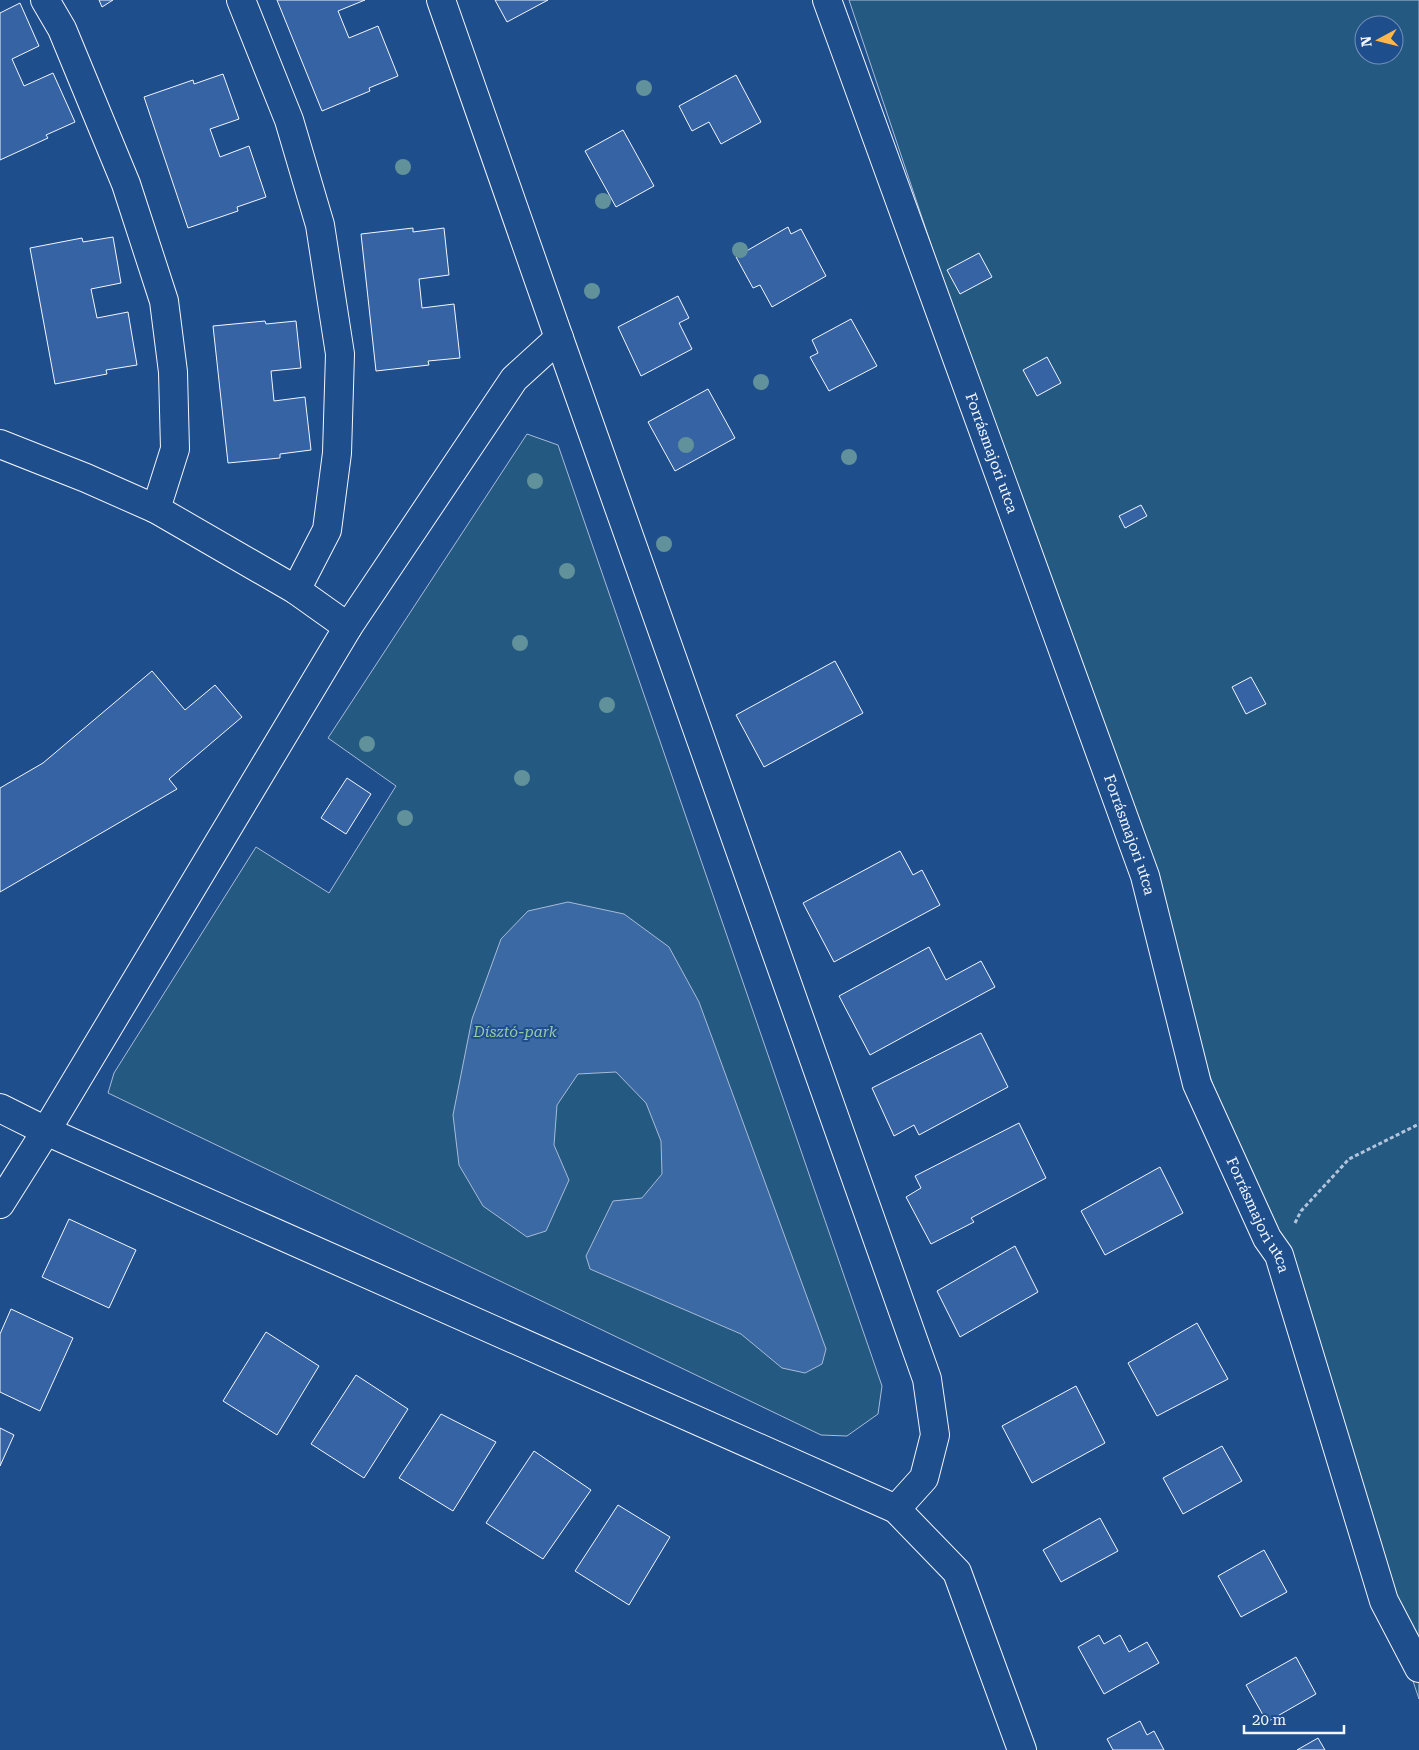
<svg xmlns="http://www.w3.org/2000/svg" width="1419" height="1750" font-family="'Roboto Serif',serif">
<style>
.green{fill:#245a82;stroke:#a8bbd7;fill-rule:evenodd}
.water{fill:#3b69a3;stroke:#a8bbd7}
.building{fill:#3563a3;stroke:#f2f6ff}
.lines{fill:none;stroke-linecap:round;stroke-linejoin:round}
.minor-casing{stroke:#f2f6ff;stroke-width:30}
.path{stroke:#b3c4dc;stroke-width:3;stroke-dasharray:4 2.5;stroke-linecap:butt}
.minor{stroke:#1f4e8c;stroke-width:28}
.tree{fill:#61919a}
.labels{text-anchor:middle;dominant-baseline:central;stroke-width:4;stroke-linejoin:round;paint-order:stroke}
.street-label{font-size:15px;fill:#f2f6ff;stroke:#1f4e8c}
.park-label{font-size:15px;font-style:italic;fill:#97c8a6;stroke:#1f4e8c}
</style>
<rect width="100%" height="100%" fill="#1f4e8c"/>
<g class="green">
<path d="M 849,0 L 1419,0 L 1419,1699 ZM 1364,25 L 1394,25 L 1394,55 L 1364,55 Z"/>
<path d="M 527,434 L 558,445 L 882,1386 L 878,1414 L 847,1436 L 821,1435 L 108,1093 L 114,1073 L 256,847 L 329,893 L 396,786 L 328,738 Z"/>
</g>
<path class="water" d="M 568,902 L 624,914 L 669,947 L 699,1002 L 826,1349 L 822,1364 L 805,1373 L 782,1368 L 741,1334 L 590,1269 L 586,1256 L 613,1201 L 642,1198 L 662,1174 L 661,1141 L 646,1103 L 616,1072 L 578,1074 L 557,1105 L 554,1145 L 569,1180 L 546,1231 L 527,1237 L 483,1206 L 459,1165 L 453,1115 L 472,1019 L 501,939 L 528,911 Z"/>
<g class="building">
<path d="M 99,0 L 113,0 L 102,7 Z"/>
<path d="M 277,0 L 365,0 L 338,11 L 349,38 L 378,26 L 398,76 L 369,88 L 370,91 L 322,111 Z"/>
<path d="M 495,0 L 548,0 L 507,22 Z"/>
<path d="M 20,3 L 39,46 L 12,59 L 24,86 L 53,73 L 75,122 L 46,135 L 48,138 L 0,160 L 0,13 Z"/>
<path d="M 223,74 L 239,119 L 210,129 L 220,157 L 249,146 L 266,197 L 237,207 L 238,211 L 188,228 L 144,97 L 193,80 L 194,84 Z"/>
<path d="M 736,75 L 761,122 L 721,144 L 709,122 L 692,131 L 679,106 Z"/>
<path d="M 623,130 L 654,186 L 616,207 L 585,151 Z"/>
<path d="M 788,227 L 791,234 L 801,229 L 826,276 L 772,307 L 760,285 L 753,288 L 736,257 Z"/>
<path d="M 413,228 L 413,232 L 444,228 L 449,275 L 419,279 L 422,308 L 454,304 L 460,358 L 428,361 L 429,365 L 376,371 L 361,234 Z"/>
<path d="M 113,237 L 121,283 L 91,289 L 97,318 L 128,312 L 137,365 L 106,370 L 107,374 L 55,384 L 30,248 L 82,238 L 83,242 Z"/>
<path d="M 979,253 L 992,277 L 960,294 L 947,270 Z"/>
<path d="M 678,296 L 689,318 L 679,323 L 692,349 L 641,376 L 618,327 Z"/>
<path d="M 851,319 L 877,366 L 829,391 L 810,357 L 818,353 L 812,340 Z"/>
<path d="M 265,321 L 266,324 L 296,321 L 301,368 L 271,371 L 274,401 L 305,397 L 311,450 L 280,454 L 280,458 L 228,463 L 213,326 Z"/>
<path d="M 1047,357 L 1061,383 L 1037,396 L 1023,370 Z"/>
<path d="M 708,389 L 735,438 L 675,471 L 648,422 Z"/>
<path d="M 1141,505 L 1147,516 L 1125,528 L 1119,516 Z"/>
<path d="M 835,661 L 863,713 L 764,767 L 736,715 Z"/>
<path d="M 152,671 L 185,710 L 215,685 L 242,717 L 169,779 L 177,789 L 0,892 L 0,788 L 43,763 Z"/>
<path d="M 1251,677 L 1266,704 L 1246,714 L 1232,687 Z"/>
<path d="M 347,778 L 371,794 L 346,834 L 321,818 Z"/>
<path d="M 900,851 L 913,875 L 922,870 L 940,905 L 834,962 L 803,903 Z"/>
<path d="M 929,947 L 946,980 L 981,961 L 995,987 L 870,1055 L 839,996 Z"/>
<path d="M 981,1033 L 1008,1087 L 919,1135 L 914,1125 L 894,1136 L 872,1088 Z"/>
<path d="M 1019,1123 L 1046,1178 L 971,1218 L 974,1222 L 931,1244 L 906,1197 L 921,1188 L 915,1176 Z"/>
<path d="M 1160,1167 L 1183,1213 L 1105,1255 L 1081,1211 Z"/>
<path d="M 69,1219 L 136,1250 L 109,1308 L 42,1277 Z"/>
<path d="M 1015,1246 L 1038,1292 L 960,1337 L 937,1291 Z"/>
<path d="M 11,1309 L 73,1338 L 40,1411 L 0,1392 L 0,1334 Z"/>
<path d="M 1197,1323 L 1228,1379 L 1157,1416 L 1128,1363 Z"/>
<path d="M 266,1332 L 319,1366 L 277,1435 L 223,1401 Z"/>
<path d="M 356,1375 L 408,1409 L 364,1478 L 311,1444 Z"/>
<path d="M 1076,1386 L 1105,1443 L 1032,1483 L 1002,1426 Z"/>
<path d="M 441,1414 L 496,1442 L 453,1511 L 399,1478 Z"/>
<path d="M 0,1428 L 14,1435 L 0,1466 Z"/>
<path d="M 1222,1446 L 1242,1481 L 1183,1514 L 1163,1478 Z"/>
<path d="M 534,1451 L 591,1490 L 543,1559 L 486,1523 Z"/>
<path d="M 618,1505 L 670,1537 L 629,1605 L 575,1571 Z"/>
<path d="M 1100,1518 L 1118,1551 L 1061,1582 L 1043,1550 Z"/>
<path d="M 1264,1550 L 1287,1592 L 1241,1617 L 1218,1576 Z"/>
<path d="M 1099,1635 L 1104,1644 L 1120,1635 L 1129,1652 L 1147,1642 L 1159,1663 L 1104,1694 L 1078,1647 Z"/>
<path d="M 1296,1657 L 1316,1694 L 1267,1722 L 1246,1685 Z"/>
<path d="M 1140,1721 L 1147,1735 L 1154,1731 L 1164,1750 L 1113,1750 L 1107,1739 Z"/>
<path d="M 1318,1738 L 1325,1750 L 1297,1750 Z"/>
</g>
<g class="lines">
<g class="minor-casing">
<g id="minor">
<path d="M 45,0 L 62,29 L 126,184 L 164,301 L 173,372 L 175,449 L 156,509"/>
<path d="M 241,0 L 289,120 L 320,225 L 340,354 L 337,453 L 327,530 L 296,590"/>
<path d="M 441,0 L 559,338 L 927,1379 L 935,1435 L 924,1478 L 896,1509"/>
<path id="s1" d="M 827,0 L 1145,876 L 1197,1084 L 1267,1238 L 1279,1255 L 1384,1601 L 1419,1668"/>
<path d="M 0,444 L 86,478 L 156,509 L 296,590 L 348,627"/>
<path d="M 0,1108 L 46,1131 L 896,1509 L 957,1572 L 1022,1750"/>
<path d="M 0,1204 L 46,1131 L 348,627 L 514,379 L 559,338"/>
</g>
</g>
<path class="path" d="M 1295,1223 L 1301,1211 L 1349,1159 L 1419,1124"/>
<use href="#minor" class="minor"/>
</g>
<g class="tree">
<circle cx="644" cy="88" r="8"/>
<circle cx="403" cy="167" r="8"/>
<circle cx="603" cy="201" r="8"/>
<circle cx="740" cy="250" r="8"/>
<circle cx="592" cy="291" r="8"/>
<circle cx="761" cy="382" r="8"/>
<circle cx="686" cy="445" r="8"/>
<circle cx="849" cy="457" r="8"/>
<circle cx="535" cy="481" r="8"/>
<circle cx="664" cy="544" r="8"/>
<circle cx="567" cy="571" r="8"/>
<circle cx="520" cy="643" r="8"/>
<circle cx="607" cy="705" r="8"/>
<circle cx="367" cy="744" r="8"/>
<circle cx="522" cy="778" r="8"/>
<circle cx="405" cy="818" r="8"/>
</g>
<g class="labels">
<g class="street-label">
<text stroke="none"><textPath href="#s1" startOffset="482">Forrásmajori utca</textPath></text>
<text stroke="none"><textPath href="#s1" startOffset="888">Forrásmajori utca</textPath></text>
<text stroke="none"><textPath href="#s1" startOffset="1291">Forrásmajori utca</textPath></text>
</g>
<g class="park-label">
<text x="515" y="1032">Dísztó-park</text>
</g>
</g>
<g transform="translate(1379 40) rotate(263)"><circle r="24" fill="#1f4e8c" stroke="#7391ba"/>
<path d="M0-4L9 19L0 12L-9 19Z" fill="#ffb74d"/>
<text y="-8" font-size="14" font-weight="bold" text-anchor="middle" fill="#f2f6ff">N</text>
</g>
<path d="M1244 1725v8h100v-8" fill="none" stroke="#f2f6ff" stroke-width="2.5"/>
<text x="1252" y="1725" font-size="15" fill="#f2f6ff" stroke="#1f4e8c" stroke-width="4" paint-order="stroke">20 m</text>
</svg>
